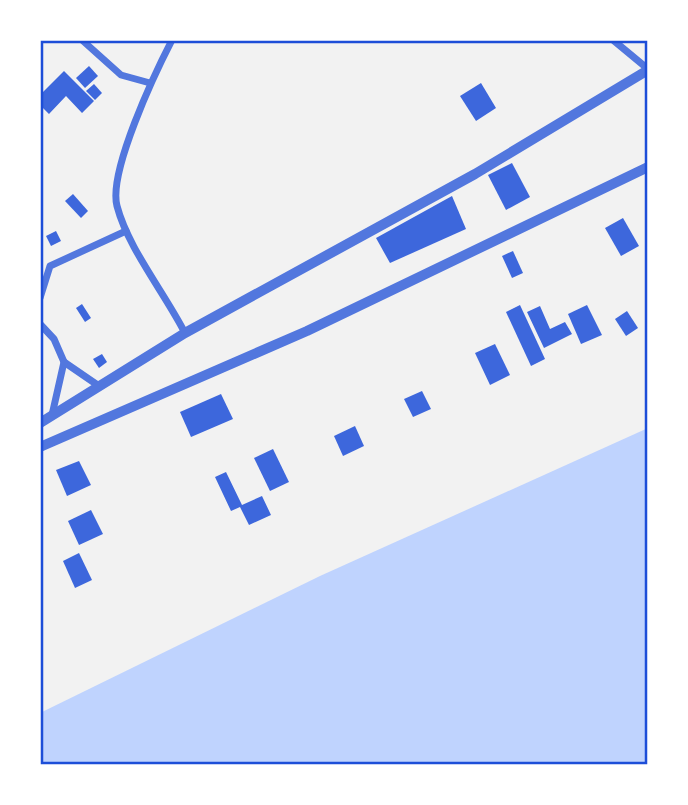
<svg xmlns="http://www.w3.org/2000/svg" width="688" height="805" font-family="Inter,sans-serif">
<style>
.water{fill:#bfd3fe}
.building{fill:#3d67dc}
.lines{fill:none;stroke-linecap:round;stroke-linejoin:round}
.minor{stroke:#5277de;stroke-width:7}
.tertiary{stroke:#5277de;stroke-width:10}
.neatline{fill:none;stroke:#1d4ed8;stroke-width:2.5}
</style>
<rect width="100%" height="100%" fill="#f2f2f2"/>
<path class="water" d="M 648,428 L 648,765 L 40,765 L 40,713 L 320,576 Z"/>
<g class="building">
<path d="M 89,66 L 98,76 L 85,88 L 76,78 Z"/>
<path d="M 64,71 L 94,101 L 82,113 L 66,96 L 49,114 L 40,105 L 40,95 Z"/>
<path d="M 481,83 L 496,108 L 476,121 L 460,96 Z"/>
<path d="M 94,84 L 102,93 L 95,100 L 86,91 Z"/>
<path d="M 512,163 L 530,197 L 506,210 L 488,175 Z"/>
<path d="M 73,194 L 88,211 L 81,218 L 65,201 Z"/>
<path d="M 452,196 L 466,229 L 390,263 L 376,238 Z"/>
<path d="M 623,218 L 639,246 L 621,256 L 605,228 Z"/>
<path d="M 56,231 L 61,241 L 51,246 L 46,236 Z"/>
<path d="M 513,251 L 523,273 L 512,278 L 502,256 Z"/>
<path d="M 82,304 L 91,318 L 85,322 L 76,308 Z"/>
<path d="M 520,305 L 545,359 L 531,366 L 506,312 Z"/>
<path d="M 587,305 L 602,335 L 581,344 L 568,314 Z"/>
<path d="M 540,306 L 550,329 L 565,322 L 572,334 L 544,348 L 527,312 Z"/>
<path d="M 627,311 L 638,328 L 626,336 L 615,319 Z"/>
<path d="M 495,344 L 510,375 L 490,385 L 475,353 Z"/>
<path d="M 102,354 L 107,362 L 99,368 L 93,359 Z"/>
<path d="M 422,391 L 431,409 L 413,417 L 404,399 Z"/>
<path d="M 221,394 L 233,419 L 191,437 L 180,412 Z"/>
<path d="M 355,426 L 364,446 L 343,456 L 334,436 Z"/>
<path d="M 273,449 L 289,482 L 270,491 L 254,458 Z"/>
<path d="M 79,461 L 91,485 L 67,496 L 56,470 Z"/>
<path d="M 226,472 L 242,505 L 262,496 L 271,515 L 249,525 L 240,507 L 231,511 L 215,477 Z"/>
<path d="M 91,510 L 103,534 L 79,545 L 68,521 Z"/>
<path d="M 79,553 L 92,580 L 75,588 L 63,561 Z"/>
</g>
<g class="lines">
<g class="minor">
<path d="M 82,40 L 121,75 L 150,83"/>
<path d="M 172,40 C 155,73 108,172 117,206 C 128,248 164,292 185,333"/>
<path d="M 613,40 L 648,69"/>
<path d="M 40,298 L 50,266 L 126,231"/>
<path d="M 40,324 L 54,339 L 64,362 L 99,386"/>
<path d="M 52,415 L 64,362"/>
</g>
<g class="tertiary">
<path d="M 40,423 L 185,333 L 475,174 L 648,70"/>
<path d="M 40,447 L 307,331 L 648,167"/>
</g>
</g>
<rect width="688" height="805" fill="none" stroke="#ffffff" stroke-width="84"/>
<rect x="42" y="42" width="604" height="721" class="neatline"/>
</svg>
